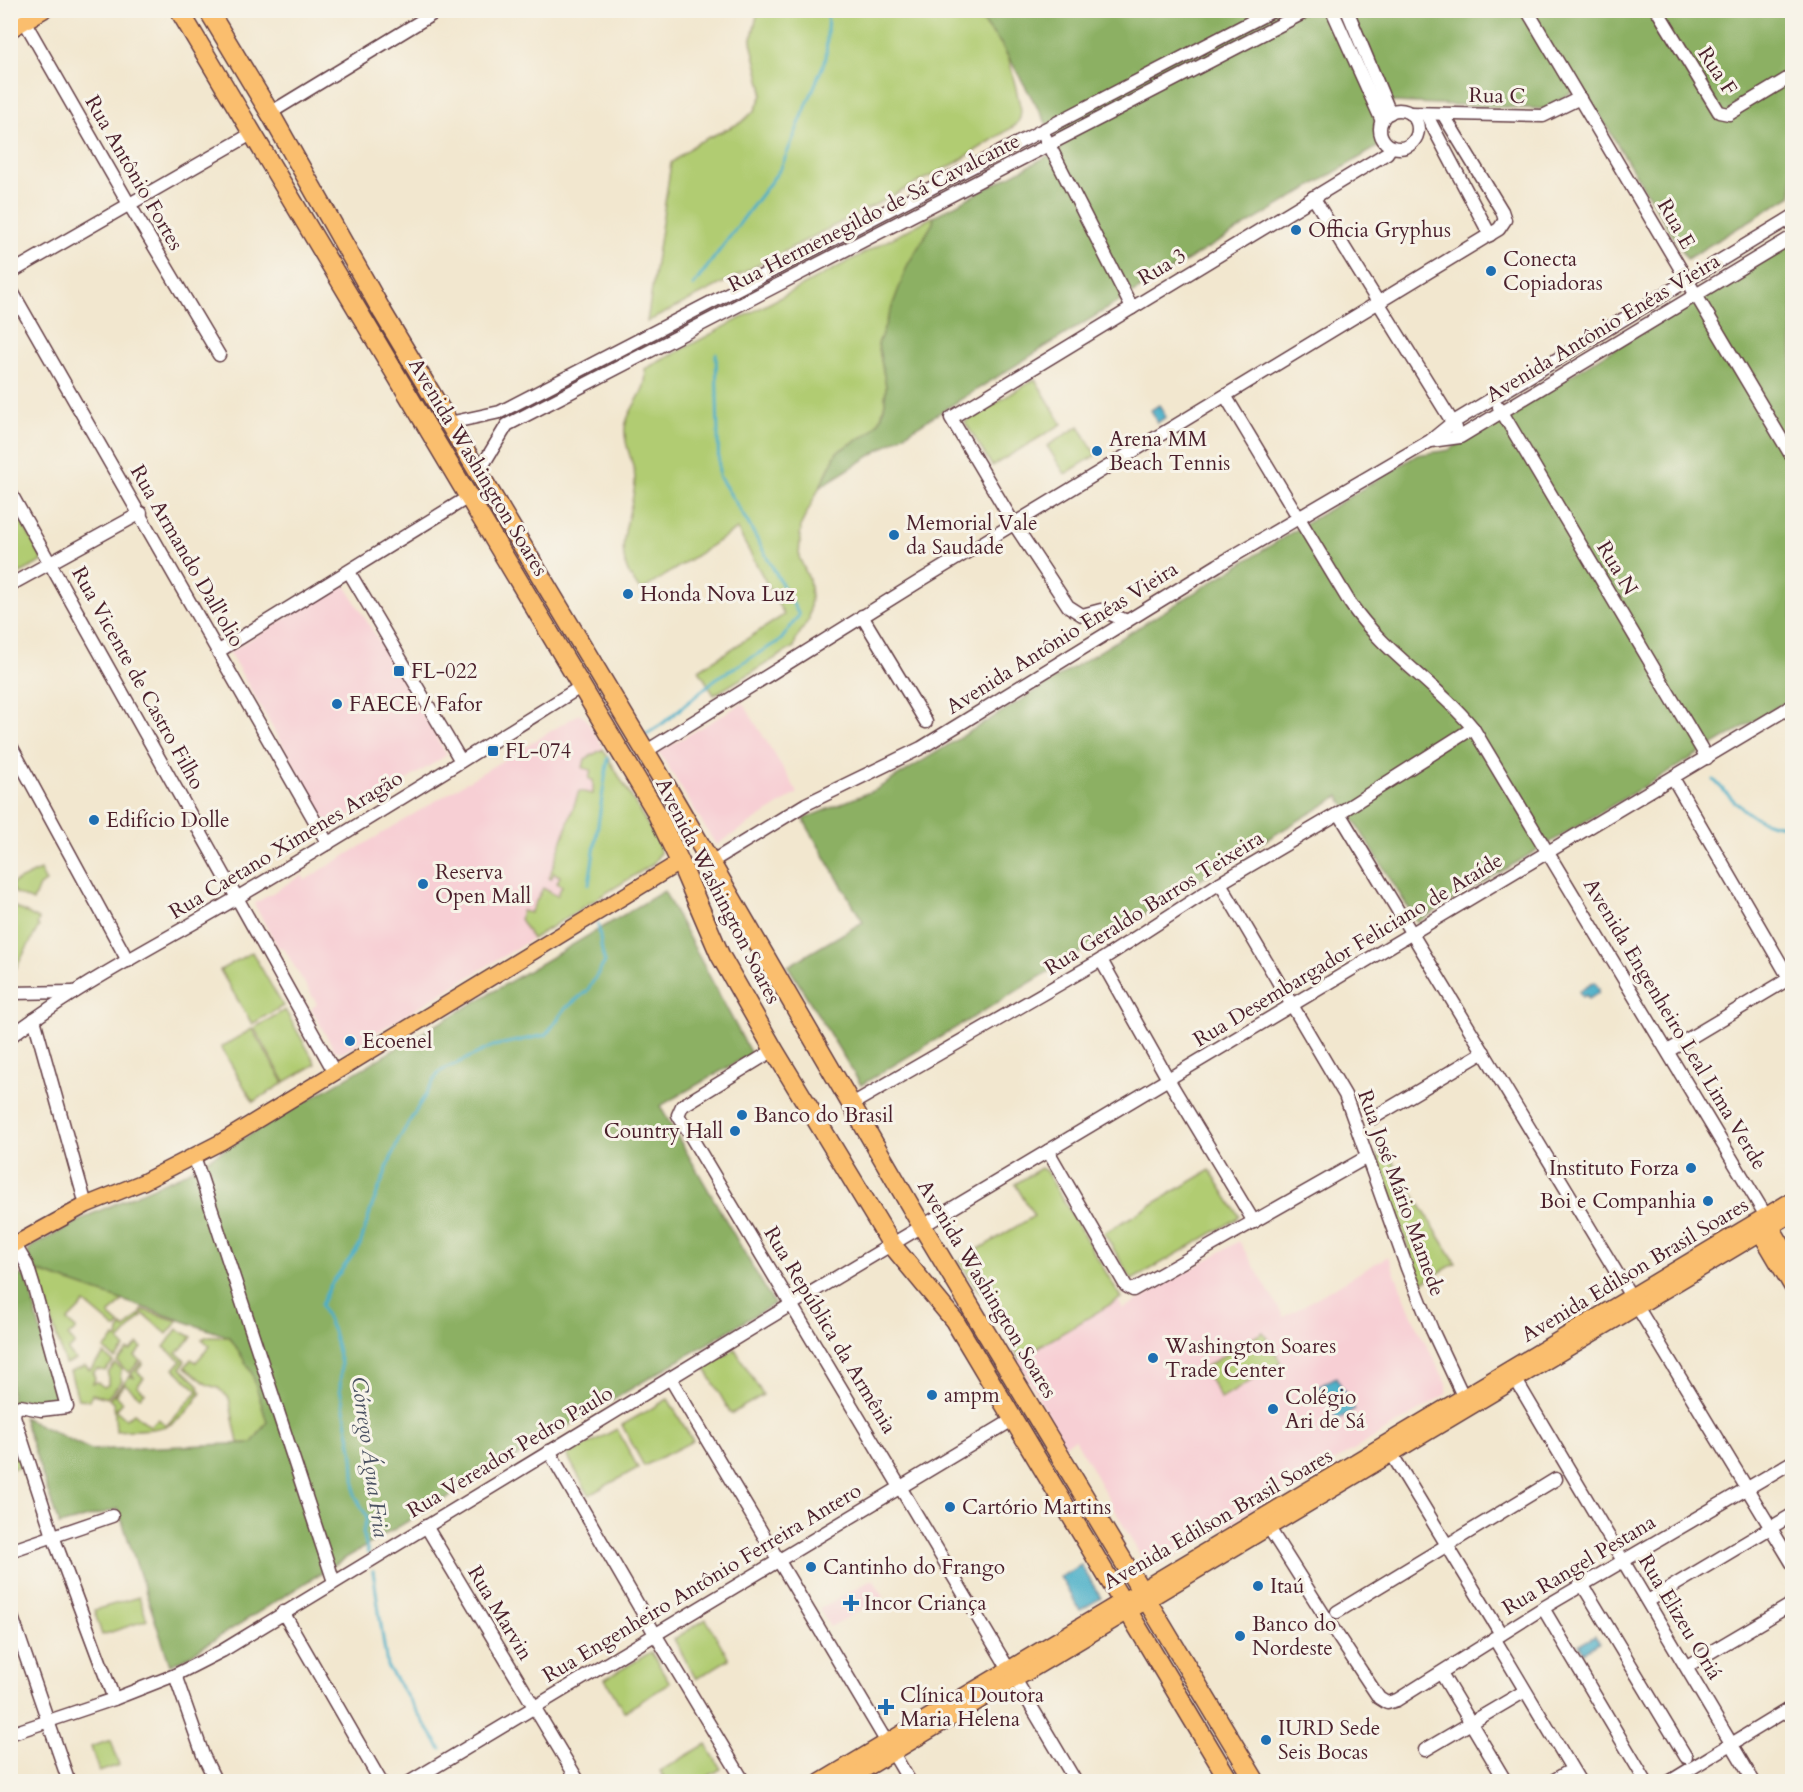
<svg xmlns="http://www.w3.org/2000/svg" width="1803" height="1792" font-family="Cardo,serif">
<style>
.built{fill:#f7cfd4}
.green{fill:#b1cc72;stroke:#7e764e;stroke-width:1.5}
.forest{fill:#8cb064;stroke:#6b6848;stroke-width:1.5}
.water{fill:#49afc8;stroke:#4a677a;stroke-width:1.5}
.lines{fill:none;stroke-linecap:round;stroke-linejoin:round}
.stream{stroke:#49afc8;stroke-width:3}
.minor-casing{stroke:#633d44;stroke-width:15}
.major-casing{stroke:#633d44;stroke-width:18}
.highway-casing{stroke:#633d44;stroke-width:21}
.minor{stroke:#fff;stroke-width:12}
.major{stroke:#fabe6e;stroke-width:15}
.highway{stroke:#fabe6e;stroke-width:18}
.poi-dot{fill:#1f6fb2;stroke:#f7f3e8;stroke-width:2}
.labels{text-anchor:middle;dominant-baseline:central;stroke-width:6;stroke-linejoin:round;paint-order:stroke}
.street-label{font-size:21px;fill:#4a1f2b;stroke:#f7f3e8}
.poi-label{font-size:21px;fill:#4a1f2b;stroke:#f7f3e8;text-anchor:start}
.water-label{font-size:22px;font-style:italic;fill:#4a5162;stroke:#f7f3e8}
</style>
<rect width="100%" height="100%" fill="#f7f3e8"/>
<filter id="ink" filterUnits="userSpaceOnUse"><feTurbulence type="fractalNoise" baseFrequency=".0167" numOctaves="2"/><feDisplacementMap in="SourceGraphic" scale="12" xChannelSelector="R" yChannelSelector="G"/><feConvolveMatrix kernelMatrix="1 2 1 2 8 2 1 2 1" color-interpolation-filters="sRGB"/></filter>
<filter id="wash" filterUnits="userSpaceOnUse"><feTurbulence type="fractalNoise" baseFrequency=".008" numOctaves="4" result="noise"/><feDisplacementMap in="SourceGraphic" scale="24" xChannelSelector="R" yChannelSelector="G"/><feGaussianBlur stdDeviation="1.35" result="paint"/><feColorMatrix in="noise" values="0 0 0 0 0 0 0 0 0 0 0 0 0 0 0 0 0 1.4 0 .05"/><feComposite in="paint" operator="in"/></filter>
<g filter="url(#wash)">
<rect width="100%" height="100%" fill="#f2e7cf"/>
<g class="built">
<path d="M 344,583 L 447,755 L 330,828 L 229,652 Z"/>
<path d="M 743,703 L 798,793 L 716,845 L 659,752 Z"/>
<path d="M 579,714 L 584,716 L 604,748 L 585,760 L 592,769 L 594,788 L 593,795 L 579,791 L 549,878 L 554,873 L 561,876 L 558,882 L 563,886 L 557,896 L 530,913 L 523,911 L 520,919 L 532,939 L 344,1052 L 335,1051 L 311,1009 L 317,1004 L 284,949 L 277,946 L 254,904 L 302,875 L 305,880 Z"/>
<path d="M 1239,1241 L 1284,1317 L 1388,1256 L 1416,1325 L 1447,1384 L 1447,1394 L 1156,1568 L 1145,1564 L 1075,1439 L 1064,1445 L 1018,1361 L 1019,1359 L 1118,1300 L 1123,1309 Z"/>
<path d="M 873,1579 L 884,1597 L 830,1627 L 819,1609 Z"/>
</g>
<g class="green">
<path d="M 758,11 L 975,11 L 1001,44 L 1009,59 L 1021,110 L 1020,118 L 1016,125 L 956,163 L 647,322 L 671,163 L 697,143 L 742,122 L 755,110 L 762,95 L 762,87 L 751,42 Z"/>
<path d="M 934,216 L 933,223 L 878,344 L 886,386 L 885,403 L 881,419 L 871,432 L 837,452 L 801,525 L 799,557 L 809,579 L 811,596 L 809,619 L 796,639 L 794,647 L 714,695 L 699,670 L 784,615 L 737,529 L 641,591 C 637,585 631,579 628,572 C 615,541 633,513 635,482 C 636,463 623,447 625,428 C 627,407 650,392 645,369 Z"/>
<path d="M 1035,379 L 1062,424 L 992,466 L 965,422 Z"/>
<path d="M 1079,426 L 1096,455 L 1065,474 L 1047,446 Z"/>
<path d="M 10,500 L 43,561 L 11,578 L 10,577 Z"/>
<path d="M 603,749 L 659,844 L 660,853 L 653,864 L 532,939 L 520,919 L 522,911 L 530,913 L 543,888 L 557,896 L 562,886 L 557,883 L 560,876 L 554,873 L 551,879 L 549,878 L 579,791 L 593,794 L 593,780 L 589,779 L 591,770 L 583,768 L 585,759 Z"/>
<path d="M 40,870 L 46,882 L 39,886 L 33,901 L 15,893 L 12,888 L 13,883 Z"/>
<path d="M 11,905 L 39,919 L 37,924 L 39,926 L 16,968 L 11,971 Z"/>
<path d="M 252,952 L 283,1006 L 252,1024 L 220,970 Z"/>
<path d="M 285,1010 L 316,1064 L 285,1082 L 254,1028 Z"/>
<path d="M 252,1029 L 284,1083 L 253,1102 L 221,1047 Z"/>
<path d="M 1385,1149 L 1456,1263 L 1420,1284 L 1377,1154 Z"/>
<path d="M 1041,1168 L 1046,1171 L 1121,1298 L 1019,1359 L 1003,1318 L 977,1289 L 959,1261 L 1034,1216 L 1015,1184 Z"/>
<path d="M 1210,1170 L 1239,1216 L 1237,1219 L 1132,1280 L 1104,1233 Z"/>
<path d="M 37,1271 L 123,1300 L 109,1315 L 120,1325 L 116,1329 L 85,1303 L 67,1321 L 76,1329 L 68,1336 L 75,1344 L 68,1351 L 76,1360 L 65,1364 Z"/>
<path d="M 143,1310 L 178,1321 L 167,1334 L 141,1312 Z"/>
<path d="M 140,1314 L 142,1316 L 119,1341 L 125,1348 L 115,1359 L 104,1349 L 115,1337 L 118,1339 L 119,1331 L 122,1326 L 125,1329 Z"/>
<path d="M 177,1329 L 192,1337 L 177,1353 L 185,1361 L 181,1368 L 197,1383 L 201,1392 C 176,1434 160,1428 116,1431 L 114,1404 L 109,1399 L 130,1376 L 135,1378 L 131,1374 L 142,1362 L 143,1364 L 137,1371 L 144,1378 L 137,1386 L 145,1393 L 140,1397 L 125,1384 L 115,1395 L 123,1402 L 116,1410 L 126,1419 L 134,1413 L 150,1426 L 158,1419 L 167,1425 L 198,1391 L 174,1369 L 181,1361 L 164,1347 Z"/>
<path d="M 1263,1332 L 1281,1363 L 1221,1399 L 1203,1368 Z"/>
<path d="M 206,1337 L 230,1337 L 252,1373 L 267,1422 L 252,1443 L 238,1443 L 229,1398 L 218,1388 L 208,1385 L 185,1367 L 191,1359 L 196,1362 L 210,1346 L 202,1339 Z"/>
<path d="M 138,1344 L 142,1348 L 135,1356 L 140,1361 L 129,1373 L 117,1362 L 128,1350 L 130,1351 Z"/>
<path d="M 735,1349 L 763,1395 L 731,1414 L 705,1368 Z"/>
<path d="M 104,1354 L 113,1362 L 105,1371 L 97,1369 L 93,1373 L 95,1379 L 93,1383 L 97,1382 L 104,1387 L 108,1385 L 108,1373 L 115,1364 L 122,1369 L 120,1375 L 122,1381 L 107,1398 L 92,1394 L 90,1400 L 78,1399 L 70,1371 L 85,1366 L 90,1370 Z"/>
<path d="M 668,1399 L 693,1441 L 644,1466 L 622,1425 Z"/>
<path d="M 617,1429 L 638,1468 L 589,1495 L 567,1455 Z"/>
<path d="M 11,1435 L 22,1466 L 11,1469 L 10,1436 Z"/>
<path d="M 139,1597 L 147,1620 L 102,1635 L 94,1610 Z"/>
<path d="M 706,1619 L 729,1659 L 696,1679 L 674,1639 Z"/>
<path d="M 651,1652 L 670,1683 L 624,1712 L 605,1679 Z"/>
<path d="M 111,1740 L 119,1765 L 99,1772 L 91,1747 Z"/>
<path d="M 706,1744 L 721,1769 L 700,1781 L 666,1781 L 660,1771 Z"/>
</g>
<g class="forest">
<path d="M 975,11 L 1792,11 L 1792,195 L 1687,259 L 1582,86 L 1544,109 L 1393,102 L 1374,118 L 1379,146 L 1111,306 L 820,487 L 837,452 L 871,432 L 881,419 L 885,403 L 886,386 L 878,344 L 908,264 L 933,223 L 934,216 L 1061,149 L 1001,44 Z"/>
<path d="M 1792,240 L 1792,698 L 1417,922 L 1339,796 L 861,1085 L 788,966 L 863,922 L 803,819 L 877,789 L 1417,455 L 1449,450 Z"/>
<path d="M 664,891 L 751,1054 L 660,1106 L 774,1304 L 329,1568 L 182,1660 L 170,1665 L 118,1509 L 59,1525 L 23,1417 L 91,1450 L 252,1443 L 267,1422 L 252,1373 L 230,1337 L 37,1271 L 29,1261 L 28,1252 L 31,1247 L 92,1214 L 181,1175 Z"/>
<path d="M 15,1273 L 27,1278 L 57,1394 C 46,1405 36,1406 22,1399 L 11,1404 L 10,1274 Z"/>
</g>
<g class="water">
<path d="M 1159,405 L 1166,417 L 1157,423 L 1151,410 Z"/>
<path d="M 1595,982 L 1599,989 L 1598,993 L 1589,999 L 1586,995 L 1582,997 L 1579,991 Z"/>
<path d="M 1336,1377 L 1355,1410 L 1337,1420 L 1318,1387 Z"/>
<path d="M 1081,1565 L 1101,1598 L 1080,1610 L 1060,1577 Z"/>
<path d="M 1595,1636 L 1599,1643 L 1584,1652 L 1579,1645 Z"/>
</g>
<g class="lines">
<g class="stream">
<path d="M 693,286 L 781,168 L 826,58 L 828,10"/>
<path d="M 645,735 L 662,724 L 717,678 L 781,640 L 799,615 L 748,523 L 719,476 L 716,354"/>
<path d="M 1714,780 C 1739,806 1753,826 1792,826"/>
<path d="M 589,884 L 608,758"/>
<path d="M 368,1553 L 363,1532 L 367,1517 L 355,1495 L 353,1455 L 340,1389 L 341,1364 L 333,1331 L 321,1305 L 330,1286 L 360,1245 L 372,1206 L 398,1141 L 439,1072 L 493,1046 L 546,1035 L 565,1009 L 587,991 L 605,962 C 600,949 601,938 598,924"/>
<path d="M 373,1571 L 387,1666 L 441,1749"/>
</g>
</g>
</g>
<g filter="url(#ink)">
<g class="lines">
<g class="minor-casing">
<g id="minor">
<path d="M 18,10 L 129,204 L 219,355"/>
<path d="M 1332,10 L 1382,121"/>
<path d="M 1347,10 L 1390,113"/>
<path d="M 1527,10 L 1792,457"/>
<path d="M 1657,10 L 1719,112 L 1729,114 L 1792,76"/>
<circle cx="1399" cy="129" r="19"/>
<path d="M 270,113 L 439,10"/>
<path d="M 1409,113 L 1543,116 L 1580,98"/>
<path d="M 1426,114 L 1490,235"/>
<path d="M 1045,137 L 1132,308"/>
<path d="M 1313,197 L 1456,428"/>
<path d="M 10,273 L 253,133"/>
<path d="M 10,288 L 328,844"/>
<path d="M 1226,397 L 1350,603 C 1384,653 1435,682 1473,728 L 1766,1216"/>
<path d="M 1499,407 L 1707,758"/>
<path d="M 449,423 L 500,412 L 1274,10"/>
<path d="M 1431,441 L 1460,437 L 1792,237"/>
<path d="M 478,473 L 507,425 L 1309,10"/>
<path d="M 10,492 L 335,1073"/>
<path d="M 349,572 L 461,761"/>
<path d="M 10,585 L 141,513"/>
<path d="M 862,616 L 926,722"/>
<path d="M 1127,621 L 1101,610 L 1082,615 L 1068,606 L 1014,524 L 951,418 L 1387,153 L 1391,147"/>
<path d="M 219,651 L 470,496"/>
<path d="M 10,744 L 128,961"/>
<path d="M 645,752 L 923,579 L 1499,229 L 1505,220 L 1502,211 L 1443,114"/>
<path d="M 1673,778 L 1792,983"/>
<path d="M 1339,813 L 1792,1563"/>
<path d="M 711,862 L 806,804 L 921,748 L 1218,565 L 1430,441 L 1452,423 L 1792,217"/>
<path d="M 1220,883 L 1345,1095 L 1407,1268 L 1432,1330 L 1464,1398"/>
<path d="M 1101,960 L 1168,1079 L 1254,1222"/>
<path d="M 10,993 L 74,992"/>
<path d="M 34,1019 L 86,1205"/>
<path d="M 10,1037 C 81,982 163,942 240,896 C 355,828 468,757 582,686"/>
<path d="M 774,1050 L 682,1106 L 678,1115 L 1008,1668"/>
<path d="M 1668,1051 L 1792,977"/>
<path d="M 852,1104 L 1101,960 L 1220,883 L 1339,813 L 1473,728"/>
<path d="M 1373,1118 L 1484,1052"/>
<path d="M 1048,1151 L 1126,1286 L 1133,1290 L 1367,1157"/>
<path d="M 194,1156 L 334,1582"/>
<path d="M 15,1245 L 27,1265 L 33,1284 L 67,1407 L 41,1410 L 20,1406 L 15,1410 L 14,1416 L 53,1536 L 114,1699"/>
<path d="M 670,1378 L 886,1741"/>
<path d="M 1516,1380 L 1754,1782"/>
<path d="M 1388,1448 L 1501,1634"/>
<path d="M 549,1451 L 655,1634 L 744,1782"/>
<path d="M 426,1526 L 579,1782"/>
<path d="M 1269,1528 L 1326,1618 L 1379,1698 L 1387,1703 L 1397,1700 L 1543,1608 L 1792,1462"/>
<path d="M 10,1551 L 112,1516"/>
<path d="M 1582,1584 L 1686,1757"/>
<path d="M 1648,1601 L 1792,1515"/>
<path d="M 1543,1608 L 1645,1780"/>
<path d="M 10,1611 L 69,1782"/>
<path d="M 283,1612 L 381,1782"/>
<path d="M 1337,1612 L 1556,1479"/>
<path d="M 1494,1638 L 1580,1782"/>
<path d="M 1687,1666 L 1792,1604"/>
<path d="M 1441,1673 L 1506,1782"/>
<path d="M 175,1675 L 203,1755 L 216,1782"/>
<path d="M 1015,1679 L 1076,1782"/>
<path d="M 10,1734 L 114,1699 L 175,1675 L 222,1651 L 792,1304 L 1792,706"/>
<path d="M 1425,1750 L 1520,1694"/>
<path d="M 893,1753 L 910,1782"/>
<path d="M 410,1782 L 1014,1419"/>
<path d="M 1551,1782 L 1566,1773"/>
<path d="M 1669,1782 L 1792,1707"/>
</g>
</g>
<g class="major-casing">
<g id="major">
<path d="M 10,30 L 44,10"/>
<path d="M 1767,1219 L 1792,1261"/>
<path d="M 1763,1225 L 1760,1233 L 1792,1287"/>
<path d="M 10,1247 L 86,1205 L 143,1182 L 221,1142 L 680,862"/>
<path d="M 820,1782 L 1792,1200"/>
<path d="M 844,1782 L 1792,1214"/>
</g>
</g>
<g class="highway-casing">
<g id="highway">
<path d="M 179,10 L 655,810 L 680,862 L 720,955 L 774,1050 L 892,1245 L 954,1320 L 1230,1782"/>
<path d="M 208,10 L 270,113 L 383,313 L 668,789 L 922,1226 L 1256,1782"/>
</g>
</g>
<use href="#minor" class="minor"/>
<use href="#major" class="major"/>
<use href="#highway" class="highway"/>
</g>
</g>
<g class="poi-dot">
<circle cx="1296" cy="230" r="6"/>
<circle cx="1491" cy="271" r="6"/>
<circle cx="1097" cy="451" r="6"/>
<circle cx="894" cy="535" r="6"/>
<circle cx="628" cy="594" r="6"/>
<rect x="393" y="665" width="12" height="12" rx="3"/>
<circle cx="337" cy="704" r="6"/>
<rect x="487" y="745" width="12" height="12" rx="3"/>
<circle cx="94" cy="820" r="6"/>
<circle cx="423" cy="884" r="6"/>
<circle cx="350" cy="1041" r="6"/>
<circle cx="742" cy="1115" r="6"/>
<circle cx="735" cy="1131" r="6"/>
<circle cx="1691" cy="1168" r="6"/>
<circle cx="1708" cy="1201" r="6"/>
<circle cx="1153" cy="1358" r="6"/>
<circle cx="932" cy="1395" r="6"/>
<circle cx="1273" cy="1409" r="6"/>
<circle cx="950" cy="1507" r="6"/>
<circle cx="811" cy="1567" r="6"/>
<circle cx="1258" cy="1586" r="6"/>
<path d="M848 1594h6v6h6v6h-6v6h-6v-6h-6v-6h6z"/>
<circle cx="1240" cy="1636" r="6"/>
<path d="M883 1698h6v6h6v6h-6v6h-6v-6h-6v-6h6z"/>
<circle cx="1266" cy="1740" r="6"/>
</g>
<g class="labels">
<g class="street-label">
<text transform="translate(1717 71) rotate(57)">Rua F</text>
<text transform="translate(1497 96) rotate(1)">Rua C</text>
<text transform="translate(134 173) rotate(60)">Rua Antônio Fortes</text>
<text transform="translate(874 213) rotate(-27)">Rua Hermenegildo de Sá Cavalcante</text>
<text transform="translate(1676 224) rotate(60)">Rua E</text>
<text transform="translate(1162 267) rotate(-31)">Rua 3</text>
<text transform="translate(1603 328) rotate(-31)">Avenida Antônio Enéas Vieira</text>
<text transform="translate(478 467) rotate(59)">Avenida Washington Soares</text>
<text transform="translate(187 556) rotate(60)">Rua Armando Dall'olio</text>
<text transform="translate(1617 568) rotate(59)">Rua N</text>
<text transform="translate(1062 638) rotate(-32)">Avenida Antônio Enéas Vieira</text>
<text transform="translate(138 678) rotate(61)">Rua Vicente de Castro Filho</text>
<text transform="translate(286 845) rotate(-31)">Rua Caetano Ximenes Aragão</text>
<text transform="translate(718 891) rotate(63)">Avenida Washington Soares</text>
<text transform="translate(1154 903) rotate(-32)">Rua Geraldo Barros Teixeira</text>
<text transform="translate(1348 950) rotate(-31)">Rua Desembargador Feliciano de Ataíde</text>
<text transform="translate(1675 1024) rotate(59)">Avenida Engenheiro Leal Lima Verde</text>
<text transform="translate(1401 1193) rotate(70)">Rua José Mário Mamede</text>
<text transform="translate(1635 1270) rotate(-31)">Avenida Edilson Brasil Soares</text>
<text transform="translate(987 1289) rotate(59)">Avenida Washington Soares</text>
<text transform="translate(830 1330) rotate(59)">Rua República da Armênia</text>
<text transform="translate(510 1452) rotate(-31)">Rua Vereador Pedro Paulo</text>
<text transform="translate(1218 1519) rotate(-30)">Avenida Edilson Brasil Soares</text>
<text transform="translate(1579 1565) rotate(-31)">Rua Rangel Pestana</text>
<text transform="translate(702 1583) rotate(-31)">Rua Engenheiro Antônio Ferreira Antero</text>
<text transform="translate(500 1613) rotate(59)">Rua Marvin</text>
<text transform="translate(1680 1617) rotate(59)">Rua Elizeu Oriá</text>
</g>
<g class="poi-label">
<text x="1308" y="230">Officia Gryphus</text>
<text x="1503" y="259">Conecta<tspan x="1503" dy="24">Copiadoras</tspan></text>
<text x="1109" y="439">Arena MM<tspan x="1109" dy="24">Beach Tennis</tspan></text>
<text x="906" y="523">Memorial Vale<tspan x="906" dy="24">da Saudade</tspan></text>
<text x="640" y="594">Honda Nova Luz</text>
<text x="411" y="671">FL-022</text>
<text x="349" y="704">FAECE / Fafor</text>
<text x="505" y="751">FL-074</text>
<text x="106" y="820">Edifício Dolle</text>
<text x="435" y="872">Reserva<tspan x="435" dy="24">Open Mall</tspan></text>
<text x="362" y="1041">Ecoenel</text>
<text x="754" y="1115">Banco do Brasil</text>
<text x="723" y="1131" text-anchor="end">Country Hall</text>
<text x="1679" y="1168" text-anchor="end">Instituto Forza</text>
<text x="1696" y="1201" text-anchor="end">Boi e Companhia</text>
<text x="1165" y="1346">Washington Soares<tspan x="1165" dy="24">Trade Center</tspan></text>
<text x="944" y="1395">ampm</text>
<text x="1285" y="1397">Colégio<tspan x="1285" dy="24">Ari de Sá</tspan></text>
<text x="962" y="1507">Cartório Martins</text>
<text x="823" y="1567">Cantinho do Frango</text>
<text x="1270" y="1586">Itaú</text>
<text x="864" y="1603">Incor Criança</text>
<text x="1252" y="1624">Banco do<tspan x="1252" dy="24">Nordeste</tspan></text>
<text x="900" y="1695">Clínica Doutora<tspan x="900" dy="24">Maria Helena</tspan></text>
<text x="1278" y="1728">IURD Sede<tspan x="1278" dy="24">Seis Bocas</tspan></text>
</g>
<g class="water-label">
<text transform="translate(370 1457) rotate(82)">Córrego Água Fria</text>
</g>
</g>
<rect width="1803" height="1792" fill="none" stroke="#f7f3e8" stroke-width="36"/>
</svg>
